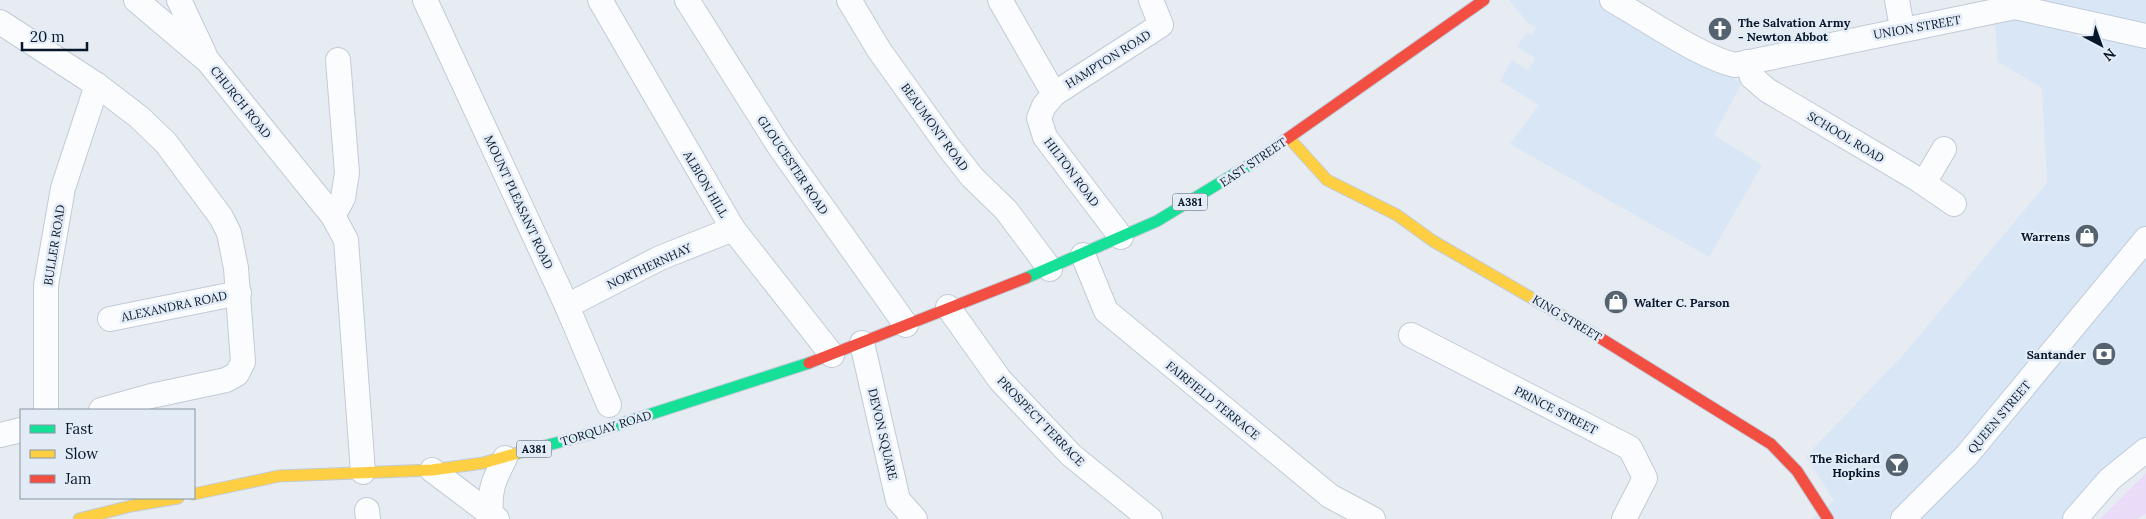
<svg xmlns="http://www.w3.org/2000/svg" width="2146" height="519" font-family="Lora,serif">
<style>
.built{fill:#d9e6f6}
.green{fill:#eadbf8}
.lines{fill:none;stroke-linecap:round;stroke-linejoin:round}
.street-casing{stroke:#c0cbd8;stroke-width:26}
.fast-casing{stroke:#c0cbd8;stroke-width:13}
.slow-casing{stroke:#c0cbd8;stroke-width:13}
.jam-casing{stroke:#c0cbd8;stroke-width:13}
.street{stroke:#fbfcfd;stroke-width:24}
.fast{stroke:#16e098;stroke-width:11}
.slow{stroke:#ffcf43;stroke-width:11}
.jam{stroke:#f24e42;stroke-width:11}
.labels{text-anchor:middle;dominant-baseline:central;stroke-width:5;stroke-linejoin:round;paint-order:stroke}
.shield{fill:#e2ebf6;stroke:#495767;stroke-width:1}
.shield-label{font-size:11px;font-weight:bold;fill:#07172a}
.poi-label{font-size:12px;font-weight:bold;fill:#07172a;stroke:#e2ebf6;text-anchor:end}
.street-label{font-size:12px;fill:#07172a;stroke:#e2ebf6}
</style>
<rect width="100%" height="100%" fill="#e7ecf2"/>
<g class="built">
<path d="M 1509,0 L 1597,0 L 1742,83 L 1714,135 L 1762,165 L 1709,257 L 1510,144 L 1539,105 L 1500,81 L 1512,60 L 1528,70 L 1535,58 L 1517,47 L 1526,33 L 1532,35 L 1536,27 L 1527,22 Z"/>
<path d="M 1993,0 L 2146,0 L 2146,443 L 2064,519 L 1812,519 L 1834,501 L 1806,456 L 1904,354 L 2047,183 L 2042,88 L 1998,62 Z"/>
</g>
<path class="green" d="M 2146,473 L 2146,514 L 2136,519 L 2100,519 Z"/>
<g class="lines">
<g class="street-casing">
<g id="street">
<path d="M 136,0 L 208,61 L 333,216 L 346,240 L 363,472"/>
<path d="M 179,0 L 204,53"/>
<path d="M 425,0 L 567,306 L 609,405"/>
<path d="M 600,0 L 733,229 L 832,355"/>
<path d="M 687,0 L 779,146 L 906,325"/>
<path d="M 849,0 L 879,50 L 947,145 L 972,177 L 1006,210 L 1050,269"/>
<path d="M 1000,0 L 1054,94 L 1044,106 L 1039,118 L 1045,137 L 1121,237"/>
<path d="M 1612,0 C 1646,19 1700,57 1735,65 L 2015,7 L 2146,36"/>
<path d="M 1897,0 L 1902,28"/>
<path d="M 0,22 L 97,85 L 139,117 L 166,143 L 221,217 L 229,233 L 236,268 L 243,362 L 237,374 L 226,380 L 151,396 L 101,410"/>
<path d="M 1747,62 L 1752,77 L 1767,90 L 1919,180 L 1954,204"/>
<path d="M 1054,94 L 1161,25 L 1151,0"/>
<path d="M 1924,183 L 1944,149"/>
<path d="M 333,216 L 343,198 L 347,173 L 338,60"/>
<path d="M 1083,255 L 1106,311 L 1330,496 L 1373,519"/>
<path d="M 567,306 L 660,258 L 733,229"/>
<path d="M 948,307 L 1000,380 L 1071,455 L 1150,519"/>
<path d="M 110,319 L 239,293"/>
<path d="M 1411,335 L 1630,448 L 1645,478 L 1624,519"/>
<path d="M 862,343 L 898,500 L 915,519"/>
<path d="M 46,410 L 46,285 L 63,188 L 97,85"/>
<path d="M 0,435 L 21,430"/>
<path d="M 432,470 L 497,519"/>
<path d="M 367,510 L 368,519"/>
<path d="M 491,514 C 489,489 494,480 505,458"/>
<path d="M 1903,519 L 1967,455 L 2146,239"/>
<path d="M 2075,519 L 2110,479 L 2146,450"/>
</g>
</g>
<g class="fast-casing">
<g id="fast">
<path d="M 1026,278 L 1157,221 L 1254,162"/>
<path d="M 518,453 L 586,435 L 809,363"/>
</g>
</g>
<g class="slow-casing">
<g id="slow">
<path d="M 1289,138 L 1327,180 L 1397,215 L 1433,241 L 1589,331"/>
<path d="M 194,494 L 279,476 L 432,470 L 483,463 L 518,453"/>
<path d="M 79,519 L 131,506 L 178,498"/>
</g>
</g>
<g class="jam-casing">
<g id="jam">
<path d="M 1254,162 L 1484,0"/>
<path d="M 1589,331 L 1771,444 L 1797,471 L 1828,519"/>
<path d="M 809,363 L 1026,278"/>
</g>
</g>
<use href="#street" class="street"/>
<use href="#fast" class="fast"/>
<use href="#slow" class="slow"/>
<use href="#jam" class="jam"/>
</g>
<defs>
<g id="church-disc" transform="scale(1.25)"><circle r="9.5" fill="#556270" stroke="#e2ebf6"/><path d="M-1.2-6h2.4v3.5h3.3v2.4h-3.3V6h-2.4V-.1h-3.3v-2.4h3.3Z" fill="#fff"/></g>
<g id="shop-disc" transform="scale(1.25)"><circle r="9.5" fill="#556270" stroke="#e2ebf6"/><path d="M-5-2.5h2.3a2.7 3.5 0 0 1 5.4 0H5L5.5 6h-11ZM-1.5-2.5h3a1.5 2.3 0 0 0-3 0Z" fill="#fff"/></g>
<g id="bank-disc" transform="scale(1.25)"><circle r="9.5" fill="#556270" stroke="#e2ebf6"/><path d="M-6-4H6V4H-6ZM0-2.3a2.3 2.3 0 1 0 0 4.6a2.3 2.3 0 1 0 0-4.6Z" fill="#fff"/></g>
<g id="bar-disc" transform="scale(1.25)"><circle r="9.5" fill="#556270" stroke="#e2ebf6"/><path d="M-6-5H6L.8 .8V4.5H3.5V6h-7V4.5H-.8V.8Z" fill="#fff"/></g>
</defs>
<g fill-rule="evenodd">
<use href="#church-disc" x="1720" y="29"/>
<use href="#shop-disc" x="2087" y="236"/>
<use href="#shop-disc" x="1616" y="302"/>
<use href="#bank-disc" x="2104" y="354"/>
<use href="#bar-disc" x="1897" y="465"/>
</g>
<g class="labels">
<g class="shield">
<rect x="1172.5" y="193.5" width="35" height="17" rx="4"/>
<rect x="516.5" y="440.5" width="35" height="17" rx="4"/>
</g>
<g class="shield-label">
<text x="1190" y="202">A381</text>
<text x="534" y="449">A381</text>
</g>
<g class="poi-label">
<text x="1738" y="22" text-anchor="start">The Salvation Army<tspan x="1738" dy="14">- Newton Abbot</tspan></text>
<text x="2070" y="236">Warrens</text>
<text x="1634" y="302" text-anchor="start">Walter C. Parson</text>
<text x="2086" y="354">Santander</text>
<text x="1880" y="458">The Richard<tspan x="1880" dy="14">Hopkins</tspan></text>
</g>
<g class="street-label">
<text transform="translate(1917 27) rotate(-10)">UNION STREET</text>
<text transform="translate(1108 59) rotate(-32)">HAMPTON ROAD</text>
<text transform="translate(241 102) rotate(51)">CHURCH ROAD</text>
<text transform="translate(935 127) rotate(54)">BEAUMONT ROAD</text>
<text transform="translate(1846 137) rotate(31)">SCHOOL ROAD</text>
<text transform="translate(1253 162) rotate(-34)">EAST STREET</text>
<text transform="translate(793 165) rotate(56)">GLOUCESTER ROAD</text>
<text transform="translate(1072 172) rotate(53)">HILTON ROAD</text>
<text transform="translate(706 184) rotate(59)">ALBION HILL</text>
<text transform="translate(519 202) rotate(65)">MOUNT PLEASANT ROAD</text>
<text transform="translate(54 245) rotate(-81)">BULLER ROAD</text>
<text transform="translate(649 266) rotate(-25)">NORTHERNHAY</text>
<text transform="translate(174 306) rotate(-12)">ALEXANDRA ROAD</text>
<text transform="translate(1567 318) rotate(31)">KING STREET</text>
<text transform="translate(1213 400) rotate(39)">FAIRFIELD TERRACE</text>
<text transform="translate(1556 410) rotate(27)">PRINCE STREET</text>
<text transform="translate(1999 417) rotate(-50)">QUEEN STREET</text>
<text transform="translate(1041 421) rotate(46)">PROSPECT TERRACE</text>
<text transform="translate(606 428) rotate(-17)">TORQUAY ROAD</text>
<text transform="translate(883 434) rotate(77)">DEVON SQUARE</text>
</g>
</g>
<rect x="20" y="409" width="175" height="90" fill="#e2ebf6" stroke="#8a96a4"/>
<rect x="30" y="425" width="25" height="8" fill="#16e098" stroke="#8a96a4"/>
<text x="65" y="434" font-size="15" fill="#07172a">Fast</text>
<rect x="30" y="450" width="25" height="8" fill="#ffcf43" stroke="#8a96a4"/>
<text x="65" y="459" font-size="15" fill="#07172a">Slow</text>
<rect x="30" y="475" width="25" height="8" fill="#f24e42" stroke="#8a96a4"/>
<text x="65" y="484" font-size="15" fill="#07172a">Jam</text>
<g transform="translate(2101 45) rotate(139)" stroke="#e2ebf6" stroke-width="4" paint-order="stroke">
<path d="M0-4L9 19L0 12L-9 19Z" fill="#07172a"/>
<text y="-8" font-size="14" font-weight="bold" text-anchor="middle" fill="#07172a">N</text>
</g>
<path d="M22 42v8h65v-8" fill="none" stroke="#07172a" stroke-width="2.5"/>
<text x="30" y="42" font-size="15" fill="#07172a" stroke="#e2ebf6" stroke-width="4" paint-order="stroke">20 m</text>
</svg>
